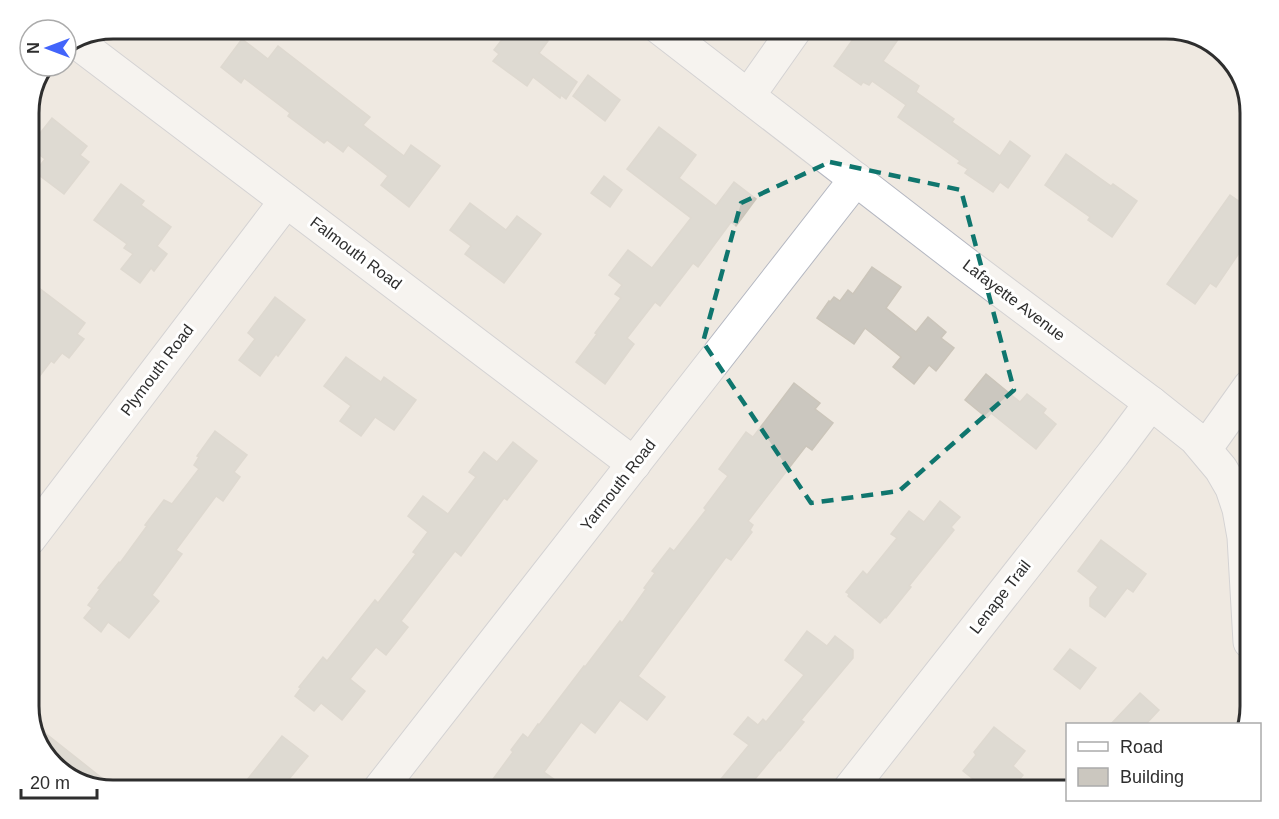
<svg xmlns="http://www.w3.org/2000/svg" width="1279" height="819" font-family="Helvetica,sans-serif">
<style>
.building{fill:#cbc7bf;stroke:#cbc5ba;stroke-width:1.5}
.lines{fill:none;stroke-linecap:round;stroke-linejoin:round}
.minor-casing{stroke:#b4b7c1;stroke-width:35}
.minor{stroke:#fff;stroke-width:33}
.marked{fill:none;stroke:#0f766e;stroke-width:4.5;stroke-dasharray:12 8;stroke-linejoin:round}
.labels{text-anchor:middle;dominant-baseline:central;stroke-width:6;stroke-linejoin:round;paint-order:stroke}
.street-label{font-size:16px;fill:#2e2e2e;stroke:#fff}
.rim{fill:none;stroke:#2e2e2e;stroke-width:3}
</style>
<rect width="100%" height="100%" fill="#efe9e1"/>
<g class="building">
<path d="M 511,28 L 530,28 L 548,41 L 539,53 L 577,82 L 566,99 L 561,95 L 560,98 L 533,77 L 527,86 L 493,61 L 499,54 L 494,50 Z"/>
<path d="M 875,28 L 906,28 L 883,61 L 919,86 L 916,92 L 954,119 L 952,122 L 1000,156 L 1010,141 L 1030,156 L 1008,188 L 1000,182 L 993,192 L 965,173 L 968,169 L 958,163 L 960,161 L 898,117 L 906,105 L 872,81 L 869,85 L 863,82 L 861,85 L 834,66 L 858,32 L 868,39 Z"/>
<path d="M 242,39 L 268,59 L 278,46 L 370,117 L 363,125 L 404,156 L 411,145 L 440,166 L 409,207 L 381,185 L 388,176 L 348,145 L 343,152 L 327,140 L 324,143 L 288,116 L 290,113 L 244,78 L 241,83 L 221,67 Z"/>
<path d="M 588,75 L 620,100 L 605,121 L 573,96 Z"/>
<path d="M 52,118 L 87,146 L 80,155 L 89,162 L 64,194 L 35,172 L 45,159 L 29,147 Z"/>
<path d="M 659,127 L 696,155 L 679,178 L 716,206 L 734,182 L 756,199 L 736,226 L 731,222 L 698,267 L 693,263 L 660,306 L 655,302 L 627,338 L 634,344 L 605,384 L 576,362 L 597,334 L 595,333 L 621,298 L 615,294 L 622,285 L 609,275 L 628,250 L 652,268 L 691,218 L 627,169 Z"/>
<path d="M 1066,154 L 1111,186 L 1113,184 L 1137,201 L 1112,237 L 1088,220 L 1090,217 L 1045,185 Z"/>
<path d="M 604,176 L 622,190 L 610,207 L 591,193 Z"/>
<path d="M 121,184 L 144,201 L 141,205 L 171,227 L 157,246 L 167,254 L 154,271 L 151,268 L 140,283 L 121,269 L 133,254 L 124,248 L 127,244 L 94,220 Z"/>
<path d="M 1230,195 L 1250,209 L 1250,237 L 1216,287 L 1210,283 L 1195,304 L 1167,284 Z"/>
<path d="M 470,203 L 506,230 L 517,216 L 541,234 L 504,283 L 465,254 L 471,246 L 450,230 Z"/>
<path d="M 872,267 L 901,287 L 886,308 L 916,332 L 928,317 L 946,332 L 941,338 L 954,348 L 936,371 L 929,365 L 914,384 L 893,367 L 901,357 L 865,328 L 854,344 L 817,318 L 829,301 L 830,302 L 834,297 L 840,301 L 848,290 L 853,294 Z"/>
<path d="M 39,288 L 85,323 L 77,334 L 84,339 L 69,358 L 62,353 L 54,363 L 51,361 L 29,390 L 29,301 Z"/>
<path d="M 275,297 L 305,320 L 278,356 L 276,354 L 260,376 L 239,360 L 255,339 L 248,333 Z"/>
<path d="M 346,357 L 381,382 L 384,377 L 416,400 L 394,430 L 375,417 L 361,436 L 340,421 L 351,406 L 324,386 Z"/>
<path d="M 986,374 L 1020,402 L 1027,394 L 1046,409 L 1043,413 L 1056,424 L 1036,449 L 991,413 L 987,418 L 965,400 Z"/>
<path d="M 794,383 L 820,403 L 815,409 L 833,423 L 812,450 L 806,446 L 748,521 L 753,525 L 750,530 L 752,532 L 731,560 L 726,557 L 638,676 L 665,697 L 647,720 L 620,700 L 595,733 L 581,722 L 544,772 L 569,790 L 485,790 L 513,752 L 511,750 L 523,734 L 528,738 L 538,724 L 539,725 L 584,666 L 585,667 L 620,621 L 622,623 L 646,589 L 644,588 L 655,573 L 652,571 L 670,548 L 674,551 L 706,510 L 704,508 L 728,476 L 719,469 L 746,432 L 753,437 Z"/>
<path d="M 215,431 L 247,455 L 234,472 L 240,477 L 223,501 L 216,496 L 176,550 L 182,554 L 152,595 L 159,601 L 129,638 L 108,622 L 101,632 L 84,618 L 92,608 L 88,605 L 100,589 L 98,588 L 119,562 L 120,563 L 147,526 L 145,525 L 164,500 L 172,504 L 199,469 L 194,465 L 199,457 L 197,456 Z"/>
<path d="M 513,442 L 537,461 L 507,500 L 504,498 L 461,556 L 455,551 L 401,621 L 408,627 L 386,655 L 376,647 L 350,679 L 365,691 L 342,720 L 321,703 L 314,711 L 295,696 L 301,688 L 299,687 L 323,657 L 327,661 L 375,600 L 378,603 L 416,554 L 413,552 L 428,532 L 408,516 L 423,496 L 448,514 L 476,477 L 469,472 L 484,452 L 497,462 Z"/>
<path d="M 940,501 L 960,517 L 951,527 L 954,530 L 909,586 L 911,587 L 886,618 L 885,617 L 880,623 L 848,596 L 849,594 L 846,592 L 863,571 L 867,575 L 897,538 L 891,534 L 909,511 L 924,522 Z"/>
<path d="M 1101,540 L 1146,574 L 1133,592 L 1127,588 L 1105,617 L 1090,606 L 1090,598 L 1098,587 L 1078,571 Z"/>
<path d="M 807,631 L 827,646 L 835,636 L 853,650 L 853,658 L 801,720 L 804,722 L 780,751 L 779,750 L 746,790 L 712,790 L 749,745 L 734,734 L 748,717 L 758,725 L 763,719 L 766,722 L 804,675 L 785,660 Z"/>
<path d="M 1070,649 L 1096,668 L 1080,689 L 1054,669 Z"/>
<path d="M 1140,693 L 1159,710 L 1146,724 L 1111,724 Z"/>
<path d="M 35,725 L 117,790 L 66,776 L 40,748 L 33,727 Z"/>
<path d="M 994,727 L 1025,751 L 1013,766 L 1023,775 L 1011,790 L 987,790 L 963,771 L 976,755 L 974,752 Z"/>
<path d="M 282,736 L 308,756 L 280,790 L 239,790 Z"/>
</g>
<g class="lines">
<g class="minor-casing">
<g id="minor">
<path d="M 660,28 L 963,262 L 1151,403 L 1195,438 L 1221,469 L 1232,488 L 1239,509 L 1244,537 L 1250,642"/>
<path d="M 78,43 L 634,464"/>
<path d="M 748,96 L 796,28"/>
<path d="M 1205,449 L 1250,386"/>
<path d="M 29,539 L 286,201"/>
<path d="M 379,790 L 856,179"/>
<path d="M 849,790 L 1113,454 L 1151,403"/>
</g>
</g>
<use href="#minor" class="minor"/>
</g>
<path d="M0 0H1279V819H0ZM 830,162 L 961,190 L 1014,390 L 899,491 L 811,503 L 703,342 L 741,203 Z" fill="#efe9e1" fill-opacity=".55" fill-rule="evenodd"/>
<path class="marked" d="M 830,162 L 961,190 L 1014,390 L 899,491 L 811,503 L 703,342 L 741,203 Z"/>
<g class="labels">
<g class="street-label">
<text transform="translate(356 253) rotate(37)">Falmouth Road</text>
<text transform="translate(1014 300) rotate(37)">Lafayette Avenue</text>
<text transform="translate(157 370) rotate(-53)">Plymouth Road</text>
<text transform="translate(618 485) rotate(-52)">Yarmouth Road</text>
<text transform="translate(1000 597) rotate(-52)">Lenape Trail</text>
</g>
</g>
<path d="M0 0H1279V819H0ZM113 39H1166A74 74 0 0 1 1240 113V706A74 74 0 0 1 1166 780H113A74 74 0 0 1 39 706V113A74 74 0 0 1 113 39Z" fill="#fff" fill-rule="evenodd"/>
<path class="rim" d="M113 39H1166A74 74 0 0 1 1240 113V706A74 74 0 0 1 1166 780H113A74 74 0 0 1 39 706V113A74 74 0 0 1 113 39Z"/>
<rect x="1066" y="723" width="195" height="78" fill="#ffffff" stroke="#ababab" stroke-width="1.5"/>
<rect x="1078" y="742" width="30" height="9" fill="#ffffff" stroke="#ababab" stroke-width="1.5"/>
<text x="1120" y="753" font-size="18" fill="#2e2e2e">Road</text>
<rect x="1078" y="768" width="30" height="18" fill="#cbc7bf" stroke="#ababab" stroke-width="1.5"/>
<text x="1120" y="783" font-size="18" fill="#2e2e2e">Building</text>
<g transform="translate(48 48) rotate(270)"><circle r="28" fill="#ffffff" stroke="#ababab" stroke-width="1.5"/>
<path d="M0-4.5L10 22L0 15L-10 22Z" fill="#4264fb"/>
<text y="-9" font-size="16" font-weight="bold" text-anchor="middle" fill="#2e2e2e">N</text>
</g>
<path d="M21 789v9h76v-9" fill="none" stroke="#2e2e2e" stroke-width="3"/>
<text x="30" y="789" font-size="18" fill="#2e2e2e" stroke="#ffffff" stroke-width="4.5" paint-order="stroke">20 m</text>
</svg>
